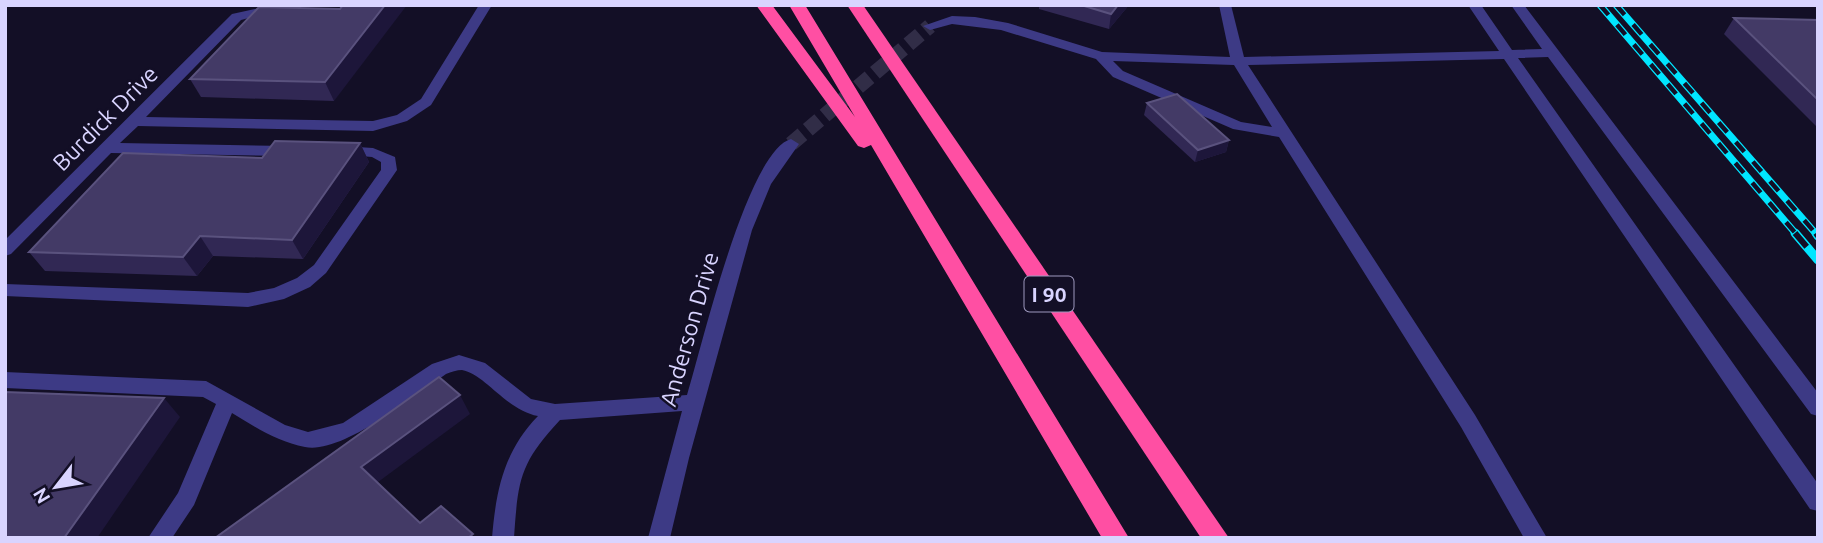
<svg xmlns="http://www.w3.org/2000/svg" width="1823" height="543" font-family="Ubuntu,sans-serif">
<style>
.lines{fill:none;stroke-linecap:round;stroke-linejoin:round}
.minor-tunnel{stroke:#312d47;stroke-width:15;stroke-dasharray:15 7;stroke-linecap:butt}
.minor{fill:#3d3a85;fill-rule:evenodd}
.highway{fill:#ff4fa3;fill-rule:evenodd}
.rail-far1-casing{stroke:#00e5ff;stroke-width:7}
.rail-casing{stroke:#00e5ff;stroke-width:9}
.rail-far1{stroke:#130f26;stroke-width:4.5;stroke-dasharray:13;stroke-linecap:butt}
.rail{stroke:#130f26;stroke-width:6;stroke-dasharray:18;stroke-linecap:butt}
.wall{fill:#312854}
.shaded-wall{fill:#1d163a}
.building{fill:#433a66;stroke:#5a527e;stroke-width:2}
.labels{text-anchor:middle;dominant-baseline:central;stroke-width:5;stroke-linejoin:round;paint-order:stroke}
.shield{fill:#130f26;stroke:#9e99be;stroke-width:2}
.shield-label{font-size:21px;font-weight:bold;fill:#d9d4ff}
.street-label{font-size:23px;fill:#d9d4ff;stroke:#130f26}
</style>
<rect width="100%" height="100%" fill="#130f26"/>
<g class="lines">
<path class="minor-tunnel" d="M 791,144 L 930,26"/>
<g class="minor">
<path d="M 274,5 L 299,5 L 241,20 L 146,117 L 373,121 L 397,115 L 421,99 L 479,5 L 492,5 L 431,105 L 407,121 L 373,131 L 138,126 L 120,143 L 289,146 L 297,151 L 289,156 L 111,153 L 11,254 L 5,256 L 5,240 L 232,14 Z"/>
<path d="M 1219,5 L 1231,5 L 1244,57 L 1499,51 L 1468,5 L 1481,5 L 1512,50 L 1542,49 L 1511,5 L 1524,5 L 1818,393 L 1818,416 L 1811,414 L 1548,57 L 1518,58 L 1818,484 L 1818,511 L 1810,509 L 1504,59 L 1248,65 L 1475,415 L 1547,538 L 1524,538 L 1461,427 L 1279,137 L 1233,129 L 1113,77 L 1096,59 L 1001,30 L 952,24 L 930,30 L 923,26 L 952,16 L 975,17 L 1008,23 L 1102,52 L 1230,57 ZM 1113,61 L 1234,65 L 1272,127 L 1241,122 L 1123,71 Z"/>
<path d="M 791,139 L 799,144 L 771,184 L 752,230 L 689,458 L 670,538 L 648,538 L 682,411 L 560,420 C 520,463 518,479 514,538 L 492,538 C 496,490 504,451 538,416 C 506,410 485,374 462,370 C 457,370 451,372 446,374 C 416,395 341,455 305,447 C 278,442 255,427 232,413 L 194,505 L 172,538 L 148,538 L 178,493 L 216,404 L 203,397 L 5,388 L 5,372 L 206,381 L 285,425 L 308,432 L 343,423 L 432,364 L 459,355 L 485,363 L 531,399 L 555,404 L 687,395 C 701,350 747,151 791,139 Z"/>
<path d="M 342,146 L 373,148 L 395,157 L 397,170 L 326,273 L 310,287 L 284,299 L 248,307 L 5,296 L 5,284 L 248,293 L 274,288 L 297,278 L 314,265 L 381,170 L 381,162 L 372,157 L 337,154 L 334,151 Z"/>
</g>
<g class="highway">
<path d="M 756,5 L 772,5 L 855,117 L 789,5 L 805,5 L 1129,538 L 1102,538 L 871,145 L 864,148 L 858,146 Z"/>
<path d="M 847,5 L 863,5 L 1229,538 L 1201,538 Z"/>
</g>
<g class="rail-far1-casing">
<g id="rail-far1">
<path d="M 1600,5 L 1797,235"/>
<path d="M 1616,5 L 1817,235"/>
</g>
</g>
<g class="rail-casing">
<g id="rail">
<path d="M 1795,233 L 1818,260"/>
<path d="M 1816,233 L 1818,236"/>
</g>
</g>
<use href="#rail-far1" class="rail-far1"/>
<use href="#rail" class="rail"/>
</g>
<g class="wall">
<path d="M 1039,5 L 1129,5 L 1109,29 L 1039,9 Z"/>
<path d="M 340,9 L 334,101 L 201,97 L 190,79 Z"/>
<path d="M 1734,18 L 1818,20 L 1818,128 L 1724,34 Z"/>
<path d="M 1147,103 L 1229,140 L 1226,152 L 1195,162 L 1144,115 Z"/>
<path d="M 360,143 L 369,162 L 303,259 L 213,256 L 197,276 L 45,271 L 29,252 Z"/>
</g>
<g class="shaded-wall">
<path d="M 385,5 L 407,5 L 334,101 L 325,82 Z"/>
<path d="M 1118,5 L 1129,5 L 1109,29 L 1111,14 Z"/>
<path d="M 1229,140 L 1226,152 L 1195,162 L 1198,150 Z"/>
<path d="M 360,143 L 369,162 L 303,259 L 292,240 Z"/>
<path d="M 200,236 L 213,256 L 197,276 L 183,257 Z"/>
<path d="M 460,395 L 470,414 L 374,485 L 361,467 Z"/>
<path d="M 164,398 L 180,417 L 97,538 L 64,538 Z"/>
</g>
<g class="building">
<path d="M 343,5 L 385,5 L 325,82 L 190,79 L 259,7 L 340,9 Z"/>
<path d="M 1081,5 L 1118,5 L 1111,14 Z"/>
<path d="M 1734,18 L 1818,20 L 1818,100 Z"/>
<path d="M 1177,94 L 1229,140 L 1198,150 L 1147,103 Z"/>
<path d="M 275,141 L 360,143 L 292,240 L 200,236 L 183,257 L 29,252 L 123,153 L 262,158 Z"/>
<path d="M 439,377 L 460,395 L 361,467 L 420,523 L 441,506 L 473,534 L 468,538 L 215,538 Z"/>
<path d="M 5,392 L 164,398 L 64,538 L 5,538 Z"/>
</g>
<g class="labels">
<rect class="shield" x="1024.5" y="276.5" width="49" height="35" rx="5"/>
<g class="shield-label">
<text x="1049" y="294">I 90</text>
</g>
<g class="street-label">
<text transform="translate(105 118) rotate(-45)">Burdick Drive</text>
<text transform="translate(689 329) rotate(-74)">Anderson Drive</text>
</g>
</g>
<rect width="1823" height="543" fill="none" stroke="#d9d4ff" stroke-width="14"/>
<g transform="translate(56 487) rotate(239)" stroke="#130f26" stroke-width="5" paint-order="stroke">
<path d="M0-5L12 26L0 18L-12 26Z" fill="#d9d4ff"/>
<text y="-10" font-size="19" font-weight="bold" text-anchor="middle" fill="#d9d4ff">N</text>
</g>
</svg>
